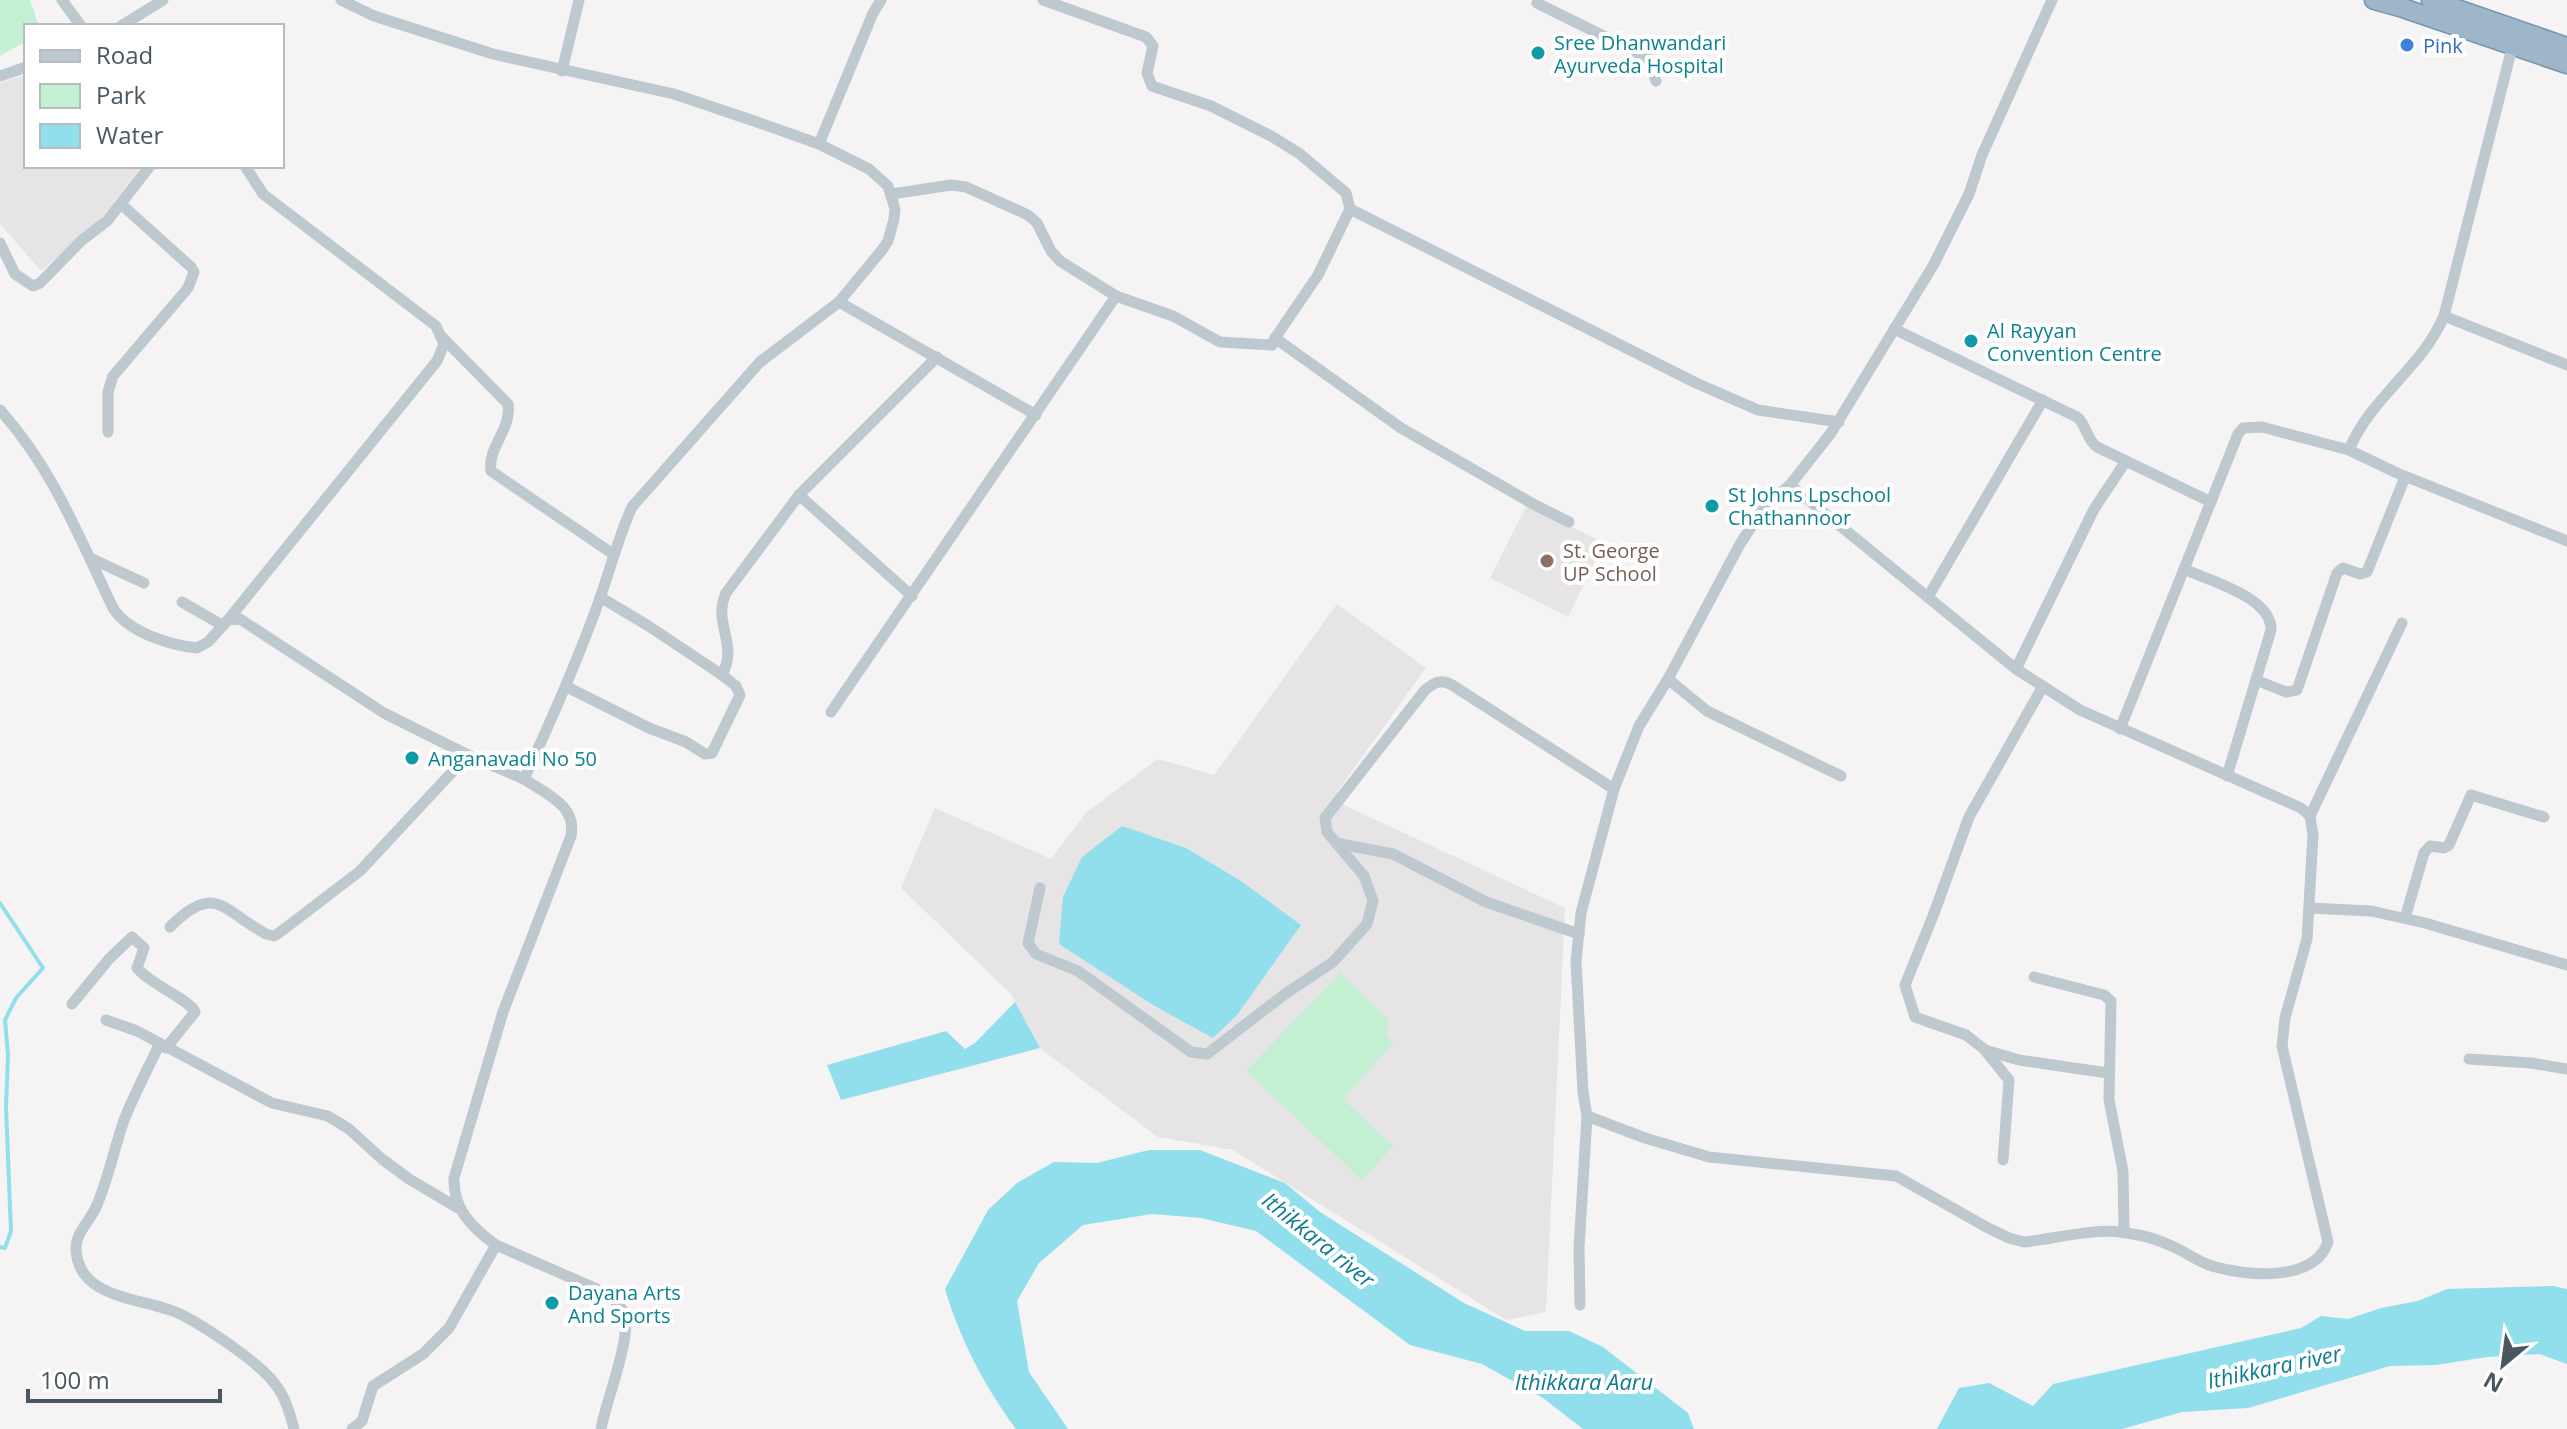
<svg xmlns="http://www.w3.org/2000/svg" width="2567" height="1429" font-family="'Open Sans',sans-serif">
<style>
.education{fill:#e6e4e5}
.green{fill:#c3f0d2}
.water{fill:#91dfed}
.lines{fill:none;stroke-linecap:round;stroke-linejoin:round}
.stream{stroke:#91dfed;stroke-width:4}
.trunk-casing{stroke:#7693ac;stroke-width:21}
.minor{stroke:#bec8cf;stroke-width:11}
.trunk{stroke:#9fb6c8;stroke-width:18}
.shop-dot{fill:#3f7fe0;stroke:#fff;stroke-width:3}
.culture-dot{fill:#0f9aa8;stroke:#fff;stroke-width:3}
.education-dot{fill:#8d6e63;stroke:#fff;stroke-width:3}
.labels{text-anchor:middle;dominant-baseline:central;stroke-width:8;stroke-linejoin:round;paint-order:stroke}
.culture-label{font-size:20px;fill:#0d838f;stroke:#fff;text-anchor:start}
.shop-label{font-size:20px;fill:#366cbe;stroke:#fff;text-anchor:start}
.education-label{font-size:20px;fill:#785e54;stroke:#fff;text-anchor:start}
.water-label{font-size:22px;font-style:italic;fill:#0e7d90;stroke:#fff}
</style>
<rect width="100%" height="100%" fill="#f5f3f3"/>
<g class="education">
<path d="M 26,75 L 26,166 L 142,166 L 100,220 L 41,271 L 0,224 L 0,83 Z"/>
<path d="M 1527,505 L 1604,543 L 1568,617 L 1490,578 Z"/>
<path d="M 1337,604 L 1426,668 L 1337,792 L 1344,805 L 1565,908 L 1546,1312 L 1506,1320 L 1233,1150 L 1158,1137 L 1033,1043 L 1012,995 L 901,888 L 935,808 L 1051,859 L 1086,813 L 1158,759 L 1214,775 Z"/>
</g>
<g class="green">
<path d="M 0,0 L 30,0 L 39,26 L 26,26 L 26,41 L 0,56 Z"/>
<path d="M 1340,973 L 1389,1020 L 1386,1035 L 1393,1044 L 1343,1099 L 1393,1146 L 1362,1180 L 1246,1071 Z"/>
</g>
<g class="water">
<path d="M 1122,826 L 1186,848 L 1241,881 L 1301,925 L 1237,1015 L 1213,1038 L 1153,1005 L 1059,944 L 1063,897 L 1082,857 Z"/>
<path d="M 1015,1002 L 1040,1048 L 841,1100 L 827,1065 L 946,1031 L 965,1049 L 975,1043 Z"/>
<path d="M 1149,1150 L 1200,1150 L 1285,1183 L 1320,1212 L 1464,1303 L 1525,1331 L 1569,1331 L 1603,1347 L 1688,1413 L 1694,1429 L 1583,1429 L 1543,1398 L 1482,1364 L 1410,1345 L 1256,1231 L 1201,1218 L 1152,1214 L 1083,1225 L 1039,1263 L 1017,1301 L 1029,1372 L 1068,1429 L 1016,1429 C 985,1387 960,1340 945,1289 L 988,1210 L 1017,1183 L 1054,1162 L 1097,1163 Z"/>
<path d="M 2553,1286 L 2567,1289 L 2567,1364 L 2539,1354 L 2487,1357 L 2436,1365 L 2390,1366 L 2248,1408 L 2182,1412 L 2122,1429 L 1937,1429 L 1959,1388 L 1989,1383 L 2033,1406 L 2053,1384 L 2301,1328 L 2321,1316 L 2348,1319 L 2381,1308 L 2418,1301 L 2447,1289 Z"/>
</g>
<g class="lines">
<path class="stream" d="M 0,903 L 43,968 L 16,998 L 5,1020 L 8,1055 L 6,1107 L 11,1231 L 5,1248 L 0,1247"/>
<g class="trunk-casing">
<g id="trunk">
<path d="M 2374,0 L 2403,8 L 2567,64"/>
<path d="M 2431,0 L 2567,47"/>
</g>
</g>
<g class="minor">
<path d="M 62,0 L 81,26"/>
<path d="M 341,0 L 374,16 L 493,54 L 674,94 L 757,122 L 819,144 L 869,169 L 888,186 L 895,209 L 894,219 L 888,241 L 882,250 L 839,302 L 760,362 L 632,507 C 618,538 610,570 599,601 C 577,662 551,721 524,779 C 546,794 577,805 571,836 L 503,1012 L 454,1178 C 453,1209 472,1228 496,1245 L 606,1293 C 614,1300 623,1306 625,1317 C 630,1342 606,1401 601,1429"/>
<path d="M 1043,0 L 1146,37 L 1153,46 L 1147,73 L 1152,86 L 1211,106 L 1271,136 L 1300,154 L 1346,193 L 1350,209 L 1696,383 L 1758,410 L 1839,422"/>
<path d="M 1538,0 L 1537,3 L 1648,58 L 1656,81"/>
<path d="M 121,26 L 163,0"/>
<path d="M 562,71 L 579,0"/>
<path d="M 0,76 L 26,67"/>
<path d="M 819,144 L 873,13 L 881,0"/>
<path d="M 892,194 L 951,185 L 966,187 L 1028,215 L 1037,223 L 1051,251 L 1060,261 L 1116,296 L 1173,316 L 1220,342 L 1272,345 L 1275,338 L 1401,428 L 1535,505 L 1569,522"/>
<path d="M 0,243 L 15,274 L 33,286 L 40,283 L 82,240 L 107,221 L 150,166"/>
<path d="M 839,302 L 1036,415"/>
<path d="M 2444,316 L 2567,365"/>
<path d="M 1894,329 L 2077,417 C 2087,425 2086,439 2097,447 L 2211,502"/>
<path d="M 442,337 L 508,404 C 512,429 487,448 491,471 L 613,554"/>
<path d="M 1275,338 L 1318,275 L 1350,209"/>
<path d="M 0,410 C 53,469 79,537 113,608 C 128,632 169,645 197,648 L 208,642 L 228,620 L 240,619 L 384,713 L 468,755 L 524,779"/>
<path d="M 108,432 L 108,392 L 113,376 L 188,288 L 194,272 L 191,267 L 121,204"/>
<path d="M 2349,450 C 2370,398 2422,368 2444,316 L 2513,44"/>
<path d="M 799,495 L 912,596"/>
<path d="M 90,558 L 144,583"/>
<path d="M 2184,569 C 2210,581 2272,597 2271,630 L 2227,776"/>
<path d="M 600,597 L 647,625 L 722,675"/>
<path d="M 1928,597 L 2043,400"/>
<path d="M 182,602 L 222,625"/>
<path d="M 228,620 L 437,361 L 444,344 L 436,326 L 263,194 L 245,166"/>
<path d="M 2016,669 L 2094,509 L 2126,461"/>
<path d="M 1668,679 L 1707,711 L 1841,776"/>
<path d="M 2256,680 L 2286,692 L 2297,690 L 2337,573 L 2343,568 L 2360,574 L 2367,572 L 2405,477"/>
<path d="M 567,687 L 649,728 L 686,742 L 705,754 L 712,753 L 740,695 L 736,686 L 722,675 C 739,643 712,624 726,593 L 799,495 L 937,357"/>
<path d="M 831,712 L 1116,296"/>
<path d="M 2120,729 L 2238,434 L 2243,428 L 2262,427 L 2349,450 L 2397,473 L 2567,541"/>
<path d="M 2310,816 L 2402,623"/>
<path d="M 1336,843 L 1393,854 L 1486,902 L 1579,934"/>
<path d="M 1040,888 L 1028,943 L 1036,954 L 1078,971 L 1191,1052 L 1207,1054 L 1285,994 L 1333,962 L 1367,924 L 1373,901 L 1364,876 L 1327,832 L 1325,818 L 1425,690 C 1434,683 1440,678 1452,685 L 1614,789"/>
<path d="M 2309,908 L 2371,911 L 2425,923 L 2567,965"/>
<path d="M 2405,918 L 2424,853 L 2430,846 L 2444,848 L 2449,845 L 2471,795 L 2544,817"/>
<path d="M 170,927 C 215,882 222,910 266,934 L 274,936 L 279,933 L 360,871 L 468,755"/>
<path d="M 2034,977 L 2104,995 L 2111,1001 L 2109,1100 L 2123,1171 L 2124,1232"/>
<path d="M 72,1004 L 109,959 L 132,937 L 144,948 L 137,968 C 151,985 189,999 195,1012 L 166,1048"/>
<path d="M 106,1020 L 137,1031 L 272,1103 L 328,1116 L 349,1129 L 382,1159 L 409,1179 L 458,1208"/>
<path d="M 159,1045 C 147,1071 133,1096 123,1123 C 114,1150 108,1179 97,1205 C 91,1220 76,1232 76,1248 C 77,1302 148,1297 182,1315 C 206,1327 260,1363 275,1384 C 285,1396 290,1414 294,1429"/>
<path d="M 1985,1050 L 2019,1060 L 2108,1073"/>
<path d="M 2469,1059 L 2531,1063 L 2567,1069"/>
<path d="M 1587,1116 L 1583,1092 L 1576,961 L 1581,913 L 1614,789 L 1639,726 L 1668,679 L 1740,544 L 1765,506 L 1790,485 L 1831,433 L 1934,264 L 1969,194 L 1982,155 L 2052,0"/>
<path d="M 2003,1160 L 2009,1080 L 1984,1049 L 1966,1035 L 1915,1017 L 1905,985 L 1933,916 L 1969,817 L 2043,686"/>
<path d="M 1580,1305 L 1579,1248 L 1587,1116 L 1645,1138 L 1709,1157 L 1896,1176 L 1988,1228 L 2009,1238 L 2024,1242 C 2055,1239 2096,1227 2127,1233 C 2143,1235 2159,1240 2174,1247 C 2187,1253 2199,1262 2212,1266 C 2245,1276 2314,1283 2328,1242 L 2282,1046 L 2285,1018 L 2307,939 L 2313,835 L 2310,816 L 2301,808 L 2080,710 L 2016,669 L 1790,485"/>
<path d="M 352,1429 L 362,1421 L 373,1386 L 423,1354 L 449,1328 L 496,1245"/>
</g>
<use href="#trunk" class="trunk"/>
</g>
<circle class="shop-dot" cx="2407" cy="45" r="8"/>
<g class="culture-dot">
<circle cx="1538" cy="53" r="8"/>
<circle cx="1971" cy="341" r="8"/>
<circle cx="1712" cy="506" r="8"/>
<circle cx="412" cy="758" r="8"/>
<circle cx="552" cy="1303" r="8"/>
</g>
<circle class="education-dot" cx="1547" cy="561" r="8"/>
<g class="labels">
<g class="culture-label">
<text x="1554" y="42">Sree Dhanwandari<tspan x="1554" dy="23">Ayurveda Hospital</tspan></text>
<text x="1987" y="330">Al Rayyan<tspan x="1987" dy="23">Convention Centre</tspan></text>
<text x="1728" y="494">St Johns Lpschool<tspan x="1728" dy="23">Chathannoor</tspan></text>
<text x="428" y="758">Anganavadi No 50</text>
<text x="568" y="1292">Dayana Arts<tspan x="568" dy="23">And Sports</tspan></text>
</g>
<g class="shop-label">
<text x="2423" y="45">Pink</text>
</g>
<g class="education-label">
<text x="1563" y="550">St. George<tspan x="1563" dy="23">UP School</tspan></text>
</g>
<g class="water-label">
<text transform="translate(1319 1239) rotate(39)">Ithikkara river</text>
<text transform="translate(2274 1366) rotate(-12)">Ithikkara river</text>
<text x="1584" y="1381">Ithikkara Aaru</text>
</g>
</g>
<rect x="24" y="24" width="260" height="144" fill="#ffffff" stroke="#b7bcbf" stroke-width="2"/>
<rect x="40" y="50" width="40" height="12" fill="#bec8cf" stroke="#b7bcbf" stroke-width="2"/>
<text x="96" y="64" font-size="24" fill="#4a5760">Road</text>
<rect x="40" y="84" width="40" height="24" fill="#c3f0d2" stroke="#b7bcbf" stroke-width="2"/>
<text x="96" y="104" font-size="24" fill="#4a5760">Park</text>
<rect x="40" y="124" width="40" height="24" fill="#91dfed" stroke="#b7bcbf" stroke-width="2"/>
<text x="96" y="144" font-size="24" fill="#4a5760">Water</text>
<g transform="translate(2503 1365) rotate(209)" stroke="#ffffff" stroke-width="6" paint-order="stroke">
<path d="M0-6L14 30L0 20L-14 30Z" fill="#4a5760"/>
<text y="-12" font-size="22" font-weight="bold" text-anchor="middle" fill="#4a5760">N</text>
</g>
<path d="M28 1389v12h192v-12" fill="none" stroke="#4a5760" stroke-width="4"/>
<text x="40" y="1389" font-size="24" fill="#4a5760" stroke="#ffffff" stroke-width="6" paint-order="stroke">100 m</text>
</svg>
